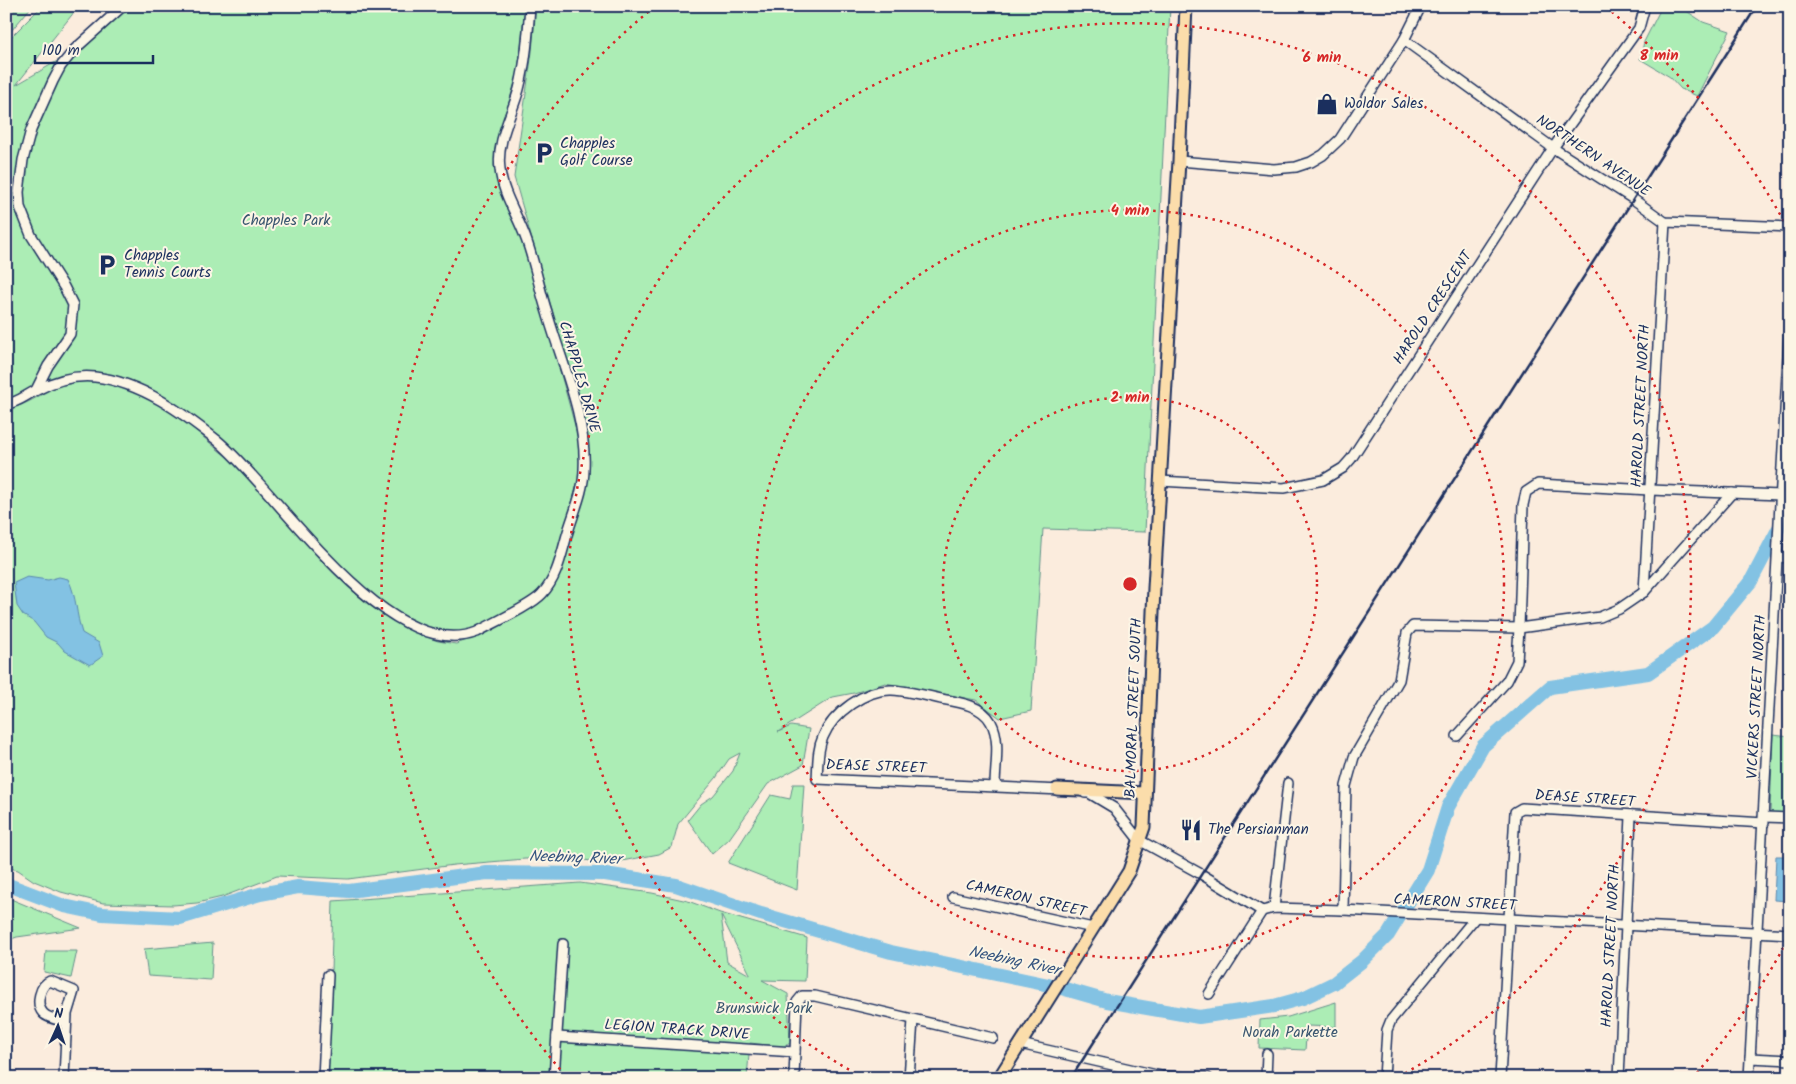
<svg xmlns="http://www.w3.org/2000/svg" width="1796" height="1084" font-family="Kalam,sans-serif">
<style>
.green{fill:#acedb5;stroke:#648e8a;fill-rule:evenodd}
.water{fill:#83c2e3;stroke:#5987ae}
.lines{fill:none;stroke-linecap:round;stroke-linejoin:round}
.river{stroke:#83c2e3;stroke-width:14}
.minor-casing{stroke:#1b2f5e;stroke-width:12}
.major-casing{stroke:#1b2f5e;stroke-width:15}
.minor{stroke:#fcf5e5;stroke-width:9}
.major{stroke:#fbddab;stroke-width:11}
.rail{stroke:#1b2f5e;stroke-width:2.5}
.ring{fill:none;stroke:#d62828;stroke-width:2.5;stroke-dasharray:2.5 5}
.labels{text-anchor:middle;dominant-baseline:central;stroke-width:4;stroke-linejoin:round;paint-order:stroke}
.poi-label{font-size:15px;fill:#1b2f5e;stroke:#fcf5e5;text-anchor:start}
.street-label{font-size:15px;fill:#1b2f5e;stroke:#fcf5e5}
.park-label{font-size:15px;fill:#38556f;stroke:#fcf5e5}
.water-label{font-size:16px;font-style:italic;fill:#35547f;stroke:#fcf5e5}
.centre{fill:#d62828;stroke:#fcf5e5;stroke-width:2.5}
.ring-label{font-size:15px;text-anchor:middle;font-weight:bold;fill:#d62828;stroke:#fcf5e5;stroke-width:4;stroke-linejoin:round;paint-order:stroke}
</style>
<rect width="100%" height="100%" fill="#fbecdd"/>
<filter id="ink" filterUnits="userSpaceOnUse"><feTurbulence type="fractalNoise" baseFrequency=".02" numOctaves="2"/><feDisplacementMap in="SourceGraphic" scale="10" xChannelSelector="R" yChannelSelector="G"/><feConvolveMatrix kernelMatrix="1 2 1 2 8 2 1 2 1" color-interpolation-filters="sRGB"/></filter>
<g filter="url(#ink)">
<g class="green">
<path d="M 6,6 L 32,6 L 6,37 Z"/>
<path d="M 42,6 L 79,6 L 16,85 L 90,42 L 131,6 L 525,6 L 518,72 L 496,145 L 494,166 L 517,226 L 543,309 L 580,444 L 581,463 L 579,478 L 555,561 L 549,577 L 541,588 L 531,597 L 502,615 L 475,628 L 465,632 L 440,631 L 408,619 L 388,607 L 329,566 L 352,590 L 369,605 L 389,619 L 419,634 L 438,641 L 456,644 L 481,635 L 531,606 L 549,593 L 560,574 L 583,495 L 588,476 L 589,462 L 587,441 L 570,372 L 514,177 L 532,52 L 536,6 L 1170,6 L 1145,532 L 1043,529 L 1031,711 L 1000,718 L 976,700 L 885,683 L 854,693 L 833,697 L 778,732 L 791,726 L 809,729 L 803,765 L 768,784 L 729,839 L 712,854 L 688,820 L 701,804 L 713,796 L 733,771 L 740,753 L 729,759 L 716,778 L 678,824 L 672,847 L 659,854 L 611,863 L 564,858 L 525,859 L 454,865 L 348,879 L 277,876 L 222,897 L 197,903 L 173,905 L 103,903 L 61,892 L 34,881 L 18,870 L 6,867 L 6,409 C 26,405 31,400 48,391 C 55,386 68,383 77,381 C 107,375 159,402 183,420 C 199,432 214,448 230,459 L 173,403 L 146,387 L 123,379 L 103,374 L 52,380 L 31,387 L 18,397 L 6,398 L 6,42 Z"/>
<path d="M 1662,6 L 1679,6 L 1703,22 L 1730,31 L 1697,96 L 1681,89 L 1670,77 L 1640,59 L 1644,42 Z"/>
<path d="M 1773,735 L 1790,737 L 1790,814 L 1770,813 Z"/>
<path d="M 793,784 L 804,784 L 797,890 L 728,863 L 771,795 L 790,799 Z"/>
<path d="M 580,883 L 652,893 L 688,901 L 720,913 L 807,938 L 805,981 L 762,980 L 788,994 L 790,1044 L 786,1044 L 786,1047 L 750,1043 L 747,1078 L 328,1078 L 333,901 ZM 721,915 L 750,974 L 750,975 L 727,962 Z"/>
<path d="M 6,897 L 81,928 L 17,937 L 6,941 Z"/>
<path d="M 213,943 L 211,980 L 148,976 L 144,949 Z"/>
<path d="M 46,951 L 77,951 L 71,978 L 44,972 Z"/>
<path d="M 1336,1002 L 1336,1027 L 1307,1026 L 1305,1050 L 1259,1048 L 1260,1020 L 1288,1017 Z"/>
</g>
<g class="water">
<path d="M 27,577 L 48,580 L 59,577 L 68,579 C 77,597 76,615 82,633 L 99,643 L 103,656 L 90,665 L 65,651 L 58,643 L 46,637 L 34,622 L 23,615 L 17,606 L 14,583 Z"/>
<path d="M 1776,856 L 1790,856 L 1790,901 L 1774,900 Z"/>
</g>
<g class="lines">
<path class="river" d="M 6,884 L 64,906 L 102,914 L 180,918 L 260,894 L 298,887 L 349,891 L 487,873 L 605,874 L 676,885 L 761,914 L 891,952 L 1058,987 L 1107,1001 L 1199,1017 L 1274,1006 L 1303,998 L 1334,983 L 1362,961 L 1388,935 L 1428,870 L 1448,807 L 1483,746 L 1550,687 L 1648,673 L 1713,627 L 1751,581 L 1790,507"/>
<g class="minor-casing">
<g id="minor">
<path d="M 1404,40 L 1553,148 L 1633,199 L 1665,222 L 1790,227"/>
<path d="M 1179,161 L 1274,169 L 1296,167 L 1311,162 L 1323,155 L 1340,139 L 1404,40 L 1421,6"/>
<path d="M 36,390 L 48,366 L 70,334 L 73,305 L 64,287 L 31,235 L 20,207 L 19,192 L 23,160 L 31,130 L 53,81 L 61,66 L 75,49 L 123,6"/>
<path d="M 6,404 C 20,402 25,395 37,390 C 54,381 75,375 95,377 C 141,382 183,413 218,441 C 278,491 388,666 477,632 C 493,623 531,606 542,594 C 557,578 561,556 567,535 C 573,514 584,491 584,469 C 587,417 561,362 547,312 C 539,288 535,263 526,239 C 518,216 502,193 500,169 C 496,141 512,115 519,89 C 526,62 528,34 530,6"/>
<path d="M 1160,481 L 1284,488 L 1323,480 L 1343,468 L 1351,459 L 1553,148 L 1639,28 L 1645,6"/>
<path d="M 1778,557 L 1790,558"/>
<path d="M 1644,592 L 1665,222"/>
<path d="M 1457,736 L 1507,681 L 1517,661 L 1519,628 L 1523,505 L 1526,492 L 1538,484 L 1650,490 L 1781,495"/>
<path d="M 995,786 C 995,766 1001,740 991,722 C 982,705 958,702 941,699 C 924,695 908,691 892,690 C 865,689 833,713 823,737 C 817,750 818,765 817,779 L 1062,790"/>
<path d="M 1085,793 L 1089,793 L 1114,808 L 1139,840 L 1201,874 L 1262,911 L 1274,908 L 1343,910 L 1790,934"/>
<path d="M 1764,817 L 1790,818"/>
<path d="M 953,897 L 1093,928"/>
<path d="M 1274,908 L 1288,783"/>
<path d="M 1343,910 L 1346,786 L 1354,757 L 1399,680 L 1407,633 L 1413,626 L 1519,628 L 1600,617 L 1619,609 L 1644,592 L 1732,493"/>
<path d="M 1209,994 L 1262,911"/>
<path d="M 557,1037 L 795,1052"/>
<path d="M 1020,1044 L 1161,1076 L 1208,1078"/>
<path d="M 1750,1058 L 1790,1060"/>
<path d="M 64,1078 L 67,1014 L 74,991 L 50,981 C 40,985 35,1004 43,1013 C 47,1018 59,1020 66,1022"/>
<path d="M 323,1078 L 328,975"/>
<path d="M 554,1078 L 563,944"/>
<path d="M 794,1078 L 797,1002 L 802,996 L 815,996 L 993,1038"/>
<path d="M 909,1078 L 913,1020"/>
<path d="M 1266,1078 L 1267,1054"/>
<path d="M 1384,1078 L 1387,1030 L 1391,1020 L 1475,918"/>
<path d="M 1500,1078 L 1515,812 L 1522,808 L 1764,823"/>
<path d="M 1619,1078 L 1631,816"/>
<path d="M 1749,1078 C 1763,825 1778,572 1790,318"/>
</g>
</g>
<g class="major-casing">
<g id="major">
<path d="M 1057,789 L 1145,793"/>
<path d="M 999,1078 L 1129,871 L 1144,827 L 1154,588 L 1179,161 L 1186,6"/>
</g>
</g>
<use href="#minor" class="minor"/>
<use href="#major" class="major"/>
<path class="rail" d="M 1071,1078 L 1757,6"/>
</g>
</g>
<g class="ring">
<circle cx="1130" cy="584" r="187"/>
<circle cx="1130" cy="584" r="374"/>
<path d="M862 1077A561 561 0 1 1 1398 1077"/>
<path d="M1787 941A748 748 0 0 1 1695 1075M565 1075A748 748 0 0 1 654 7M1606 7A748 748 0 0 1 1787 227"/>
</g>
<defs>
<g id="shop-bare" transform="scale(1.725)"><path d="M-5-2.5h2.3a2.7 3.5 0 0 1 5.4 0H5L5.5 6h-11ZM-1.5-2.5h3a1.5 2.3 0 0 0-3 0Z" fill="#1b2f5e" stroke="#fcf5e5" stroke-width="2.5" paint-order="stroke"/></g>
<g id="parking-bare" transform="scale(1.725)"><path d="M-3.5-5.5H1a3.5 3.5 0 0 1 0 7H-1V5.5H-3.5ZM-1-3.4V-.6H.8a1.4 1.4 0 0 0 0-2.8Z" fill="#1b2f5e" stroke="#fcf5e5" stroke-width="2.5" paint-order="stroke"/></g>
<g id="restaurant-bare" transform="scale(1.725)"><path d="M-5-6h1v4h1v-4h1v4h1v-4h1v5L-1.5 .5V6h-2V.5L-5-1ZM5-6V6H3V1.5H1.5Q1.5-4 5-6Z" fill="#1b2f5e" stroke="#fcf5e5" stroke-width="2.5" paint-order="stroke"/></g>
</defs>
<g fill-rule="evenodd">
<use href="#shop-bare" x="1327" y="104"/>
<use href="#parking-bare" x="544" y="153"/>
<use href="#parking-bare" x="107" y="265"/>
<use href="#restaurant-bare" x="1191" y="830"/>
</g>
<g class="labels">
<g class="poi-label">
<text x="1344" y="104">Woldor Sales</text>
<text x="560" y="144">Chapples<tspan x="560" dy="17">Golf Course</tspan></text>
<text x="124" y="256">Chapples<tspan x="124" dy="17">Tennis Courts</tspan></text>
<text x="1208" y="830">The Persianman</text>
</g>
<g class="street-label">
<text transform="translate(1593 156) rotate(34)">NORTHERN AVENUE</text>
<text transform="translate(1433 308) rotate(-57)">HAROLD CRESCENT</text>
<text transform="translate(579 377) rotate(74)">CHAPPLES DRIVE</text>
<text transform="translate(1641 406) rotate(-87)">HAROLD STREET NORTH</text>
<text transform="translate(1757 697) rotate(-87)">VICKERS STREET NORTH</text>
<text transform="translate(1134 708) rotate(-88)">BALMORAL STREET SOUTH</text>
<text transform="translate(876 767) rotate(2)">DEASE STREET</text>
<text transform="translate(1585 799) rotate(4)">DEASE STREET</text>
<text transform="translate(1026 899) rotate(13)">CAMERON STREET</text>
<text transform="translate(1455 903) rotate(3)">CAMERON STREET</text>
<text transform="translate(1611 946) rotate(-87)">HAROLD STREET NORTH</text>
<text transform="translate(677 1030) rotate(4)">LEGION TRACK DRIVE</text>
</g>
<g class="park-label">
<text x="286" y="221">Chapples Park</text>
<text x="764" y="1009">Brunswick Park</text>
<text x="1290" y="1033">Norah Parkette</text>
</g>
<g class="water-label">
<text transform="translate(575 858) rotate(2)">Neebing River</text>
<text transform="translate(1014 961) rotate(12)">Neebing River</text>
</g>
</g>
<circle cx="1130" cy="584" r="8" class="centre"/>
<g class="ring-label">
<text x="1659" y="60">8 min</text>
<text x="1322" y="62">6 min</text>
<text x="1130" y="215">4 min</text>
<text x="1130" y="402">2 min</text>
</g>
<rect width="1796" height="1084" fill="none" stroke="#fcf5e5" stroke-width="25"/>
<rect x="12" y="12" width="1771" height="1059" fill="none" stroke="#1b2f5e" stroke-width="2" filter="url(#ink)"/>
<g transform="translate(58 1026) rotate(3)" stroke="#fcf5e5" stroke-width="4" paint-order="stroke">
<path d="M0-4L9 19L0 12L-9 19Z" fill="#1b2f5e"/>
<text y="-8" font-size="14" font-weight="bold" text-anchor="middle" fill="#1b2f5e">N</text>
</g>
<path d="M35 55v8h118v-8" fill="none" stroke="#1b2f5e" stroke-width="2.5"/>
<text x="42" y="55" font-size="15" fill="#1b2f5e" stroke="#fcf5e5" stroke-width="4" paint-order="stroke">100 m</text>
</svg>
